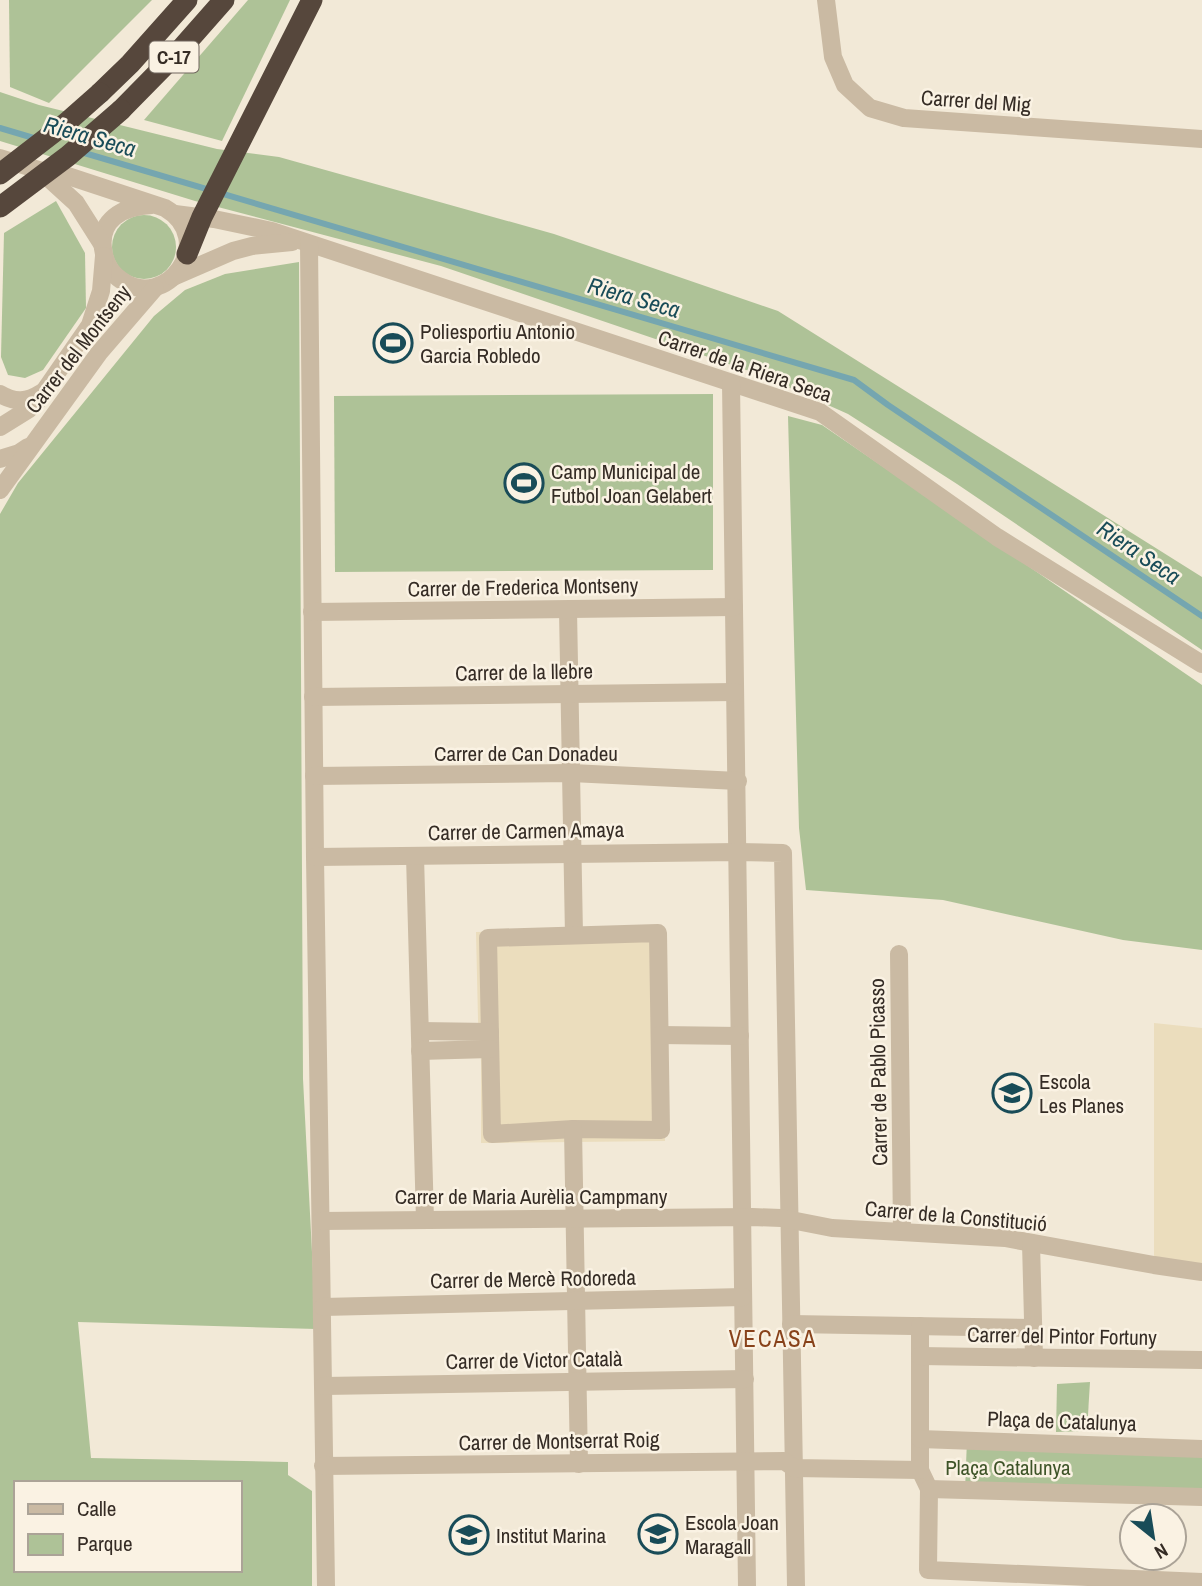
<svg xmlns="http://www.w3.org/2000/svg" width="1202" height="1586" font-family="'Archivo Narrow',sans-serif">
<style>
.green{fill:#aec297;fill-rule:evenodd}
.plaza{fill:#ebddbd}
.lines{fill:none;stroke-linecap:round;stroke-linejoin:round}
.stream{stroke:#75a6b0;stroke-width:6}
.minor{stroke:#cabaa3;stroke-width:18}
.highway{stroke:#56473c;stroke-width:21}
.highway-bridge{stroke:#56473c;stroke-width:21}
.labels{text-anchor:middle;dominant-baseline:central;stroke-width:5;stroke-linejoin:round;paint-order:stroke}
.shield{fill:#faf2e3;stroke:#70675e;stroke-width:2}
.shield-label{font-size:19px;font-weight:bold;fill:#352c25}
.street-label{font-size:21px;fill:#352c25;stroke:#faf2e3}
.poi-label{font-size:21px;fill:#352c25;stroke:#faf2e3;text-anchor:start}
.park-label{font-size:21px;fill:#3e5428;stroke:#faf2e3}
.water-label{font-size:23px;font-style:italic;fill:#194c58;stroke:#faf2e3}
.neighbourhood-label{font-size:23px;letter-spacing:2px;fill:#88421a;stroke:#faf2e3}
</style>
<rect width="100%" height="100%" fill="#f2e9d7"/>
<g class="green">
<path d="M 9,0 L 152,0 L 49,103 L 10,87 Z"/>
<path d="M 248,0 L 290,0 L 222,141 L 144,120 Z"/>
<path d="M 0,92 L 39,105 L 217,149 L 279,157 L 554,234 L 778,311 L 1202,577 L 1202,650 L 957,484 L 848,414 L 761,375 L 441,266 L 195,201 L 0,141 Z"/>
<path d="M 56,201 L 85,253 L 86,308 L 43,370 L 25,378 L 8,375 L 1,357 L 4,233 Z"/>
<circle cx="144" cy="247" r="32"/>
<path d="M 299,262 L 303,1079 L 316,1329 L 78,1322 L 91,1458 L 288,1462 L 288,1475 L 312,1491 L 312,1586 L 0,1586 L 0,514 L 18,483 L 154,316 L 185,290 L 225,274 ZM 16,1483 L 240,1483 L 240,1570 L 16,1570 Z"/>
<path d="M 713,394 L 713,570 L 335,572 L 334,396 Z"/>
<path d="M 788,416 L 822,425 L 1202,685 L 1202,950 L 1123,940 L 943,900 L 806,890 L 799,828 Z"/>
<path d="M 1090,1382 L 1087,1431 L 1056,1432 L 1057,1384 Z"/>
<path d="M 967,1440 L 1202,1449 L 1202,1497 L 965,1490 Z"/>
</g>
<g class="plaza">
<path d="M 661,928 L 665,1141 L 481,1143 L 481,1062 L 478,1020 L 476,932 Z"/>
<path d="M 1154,1023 L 1202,1028 L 1202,1272 L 1154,1265 Z"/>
</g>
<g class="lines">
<g class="stream">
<path d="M 0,128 L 37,139"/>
<path d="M 81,152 L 854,380 L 888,405 L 1202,616"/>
</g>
<g class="minor">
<path d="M 826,0 L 833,57 L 845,85 L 870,108 L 904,118 L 1202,139"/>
<path d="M 0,158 L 39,170 L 68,176 L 165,208 C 219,240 166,313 121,280 C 112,274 106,264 104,254 C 96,220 123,206 152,205"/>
<path d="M 42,172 L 76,203 L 102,244"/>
<path d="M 175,214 L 214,219 L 272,231 L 820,412 L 997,537 L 1202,664"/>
<path d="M 309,244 L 315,857 L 326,1586"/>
<path d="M 173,277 L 233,251 L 252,246 L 292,242"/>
<path d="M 731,383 L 747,1586"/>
<path d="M 0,394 C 15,403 27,402 41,393"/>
<path d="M 0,427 L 29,409 L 36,403 L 90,325 L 101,291 L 104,256"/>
<path d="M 0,459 L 19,453 L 28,447"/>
<path d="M 0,490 L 99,353 L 155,288"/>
<path d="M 568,610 L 574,935"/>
<path d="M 312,612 L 734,607"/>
<path d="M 313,697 L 735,692"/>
<path d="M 314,776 L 571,773 L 738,781"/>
<path d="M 415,856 L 425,1220"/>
<path d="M 315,857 L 738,852 L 783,853 L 796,1586"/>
<path d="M 658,933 L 661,1130 L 573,1129 L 492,1134 L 488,938 Z"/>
<path d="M 899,954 L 902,1232"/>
<path d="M 420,1031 L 490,1032"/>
<path d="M 660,1035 L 740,1036"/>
<path d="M 420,1051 L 490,1049"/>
<path d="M 573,1129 L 579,1464"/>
<path d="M 321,1221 L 752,1217 L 781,1218 L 832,1228 L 1005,1238 L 1154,1265 L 1202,1272"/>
<path d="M 1031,1243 L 1034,1358"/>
<path d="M 323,1307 L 743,1297"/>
<path d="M 791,1324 L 1033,1328"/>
<path d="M 920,1326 L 920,1470 L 929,1489 L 928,1570 L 1202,1582"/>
<path d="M 920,1356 L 1202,1360"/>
<path d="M 324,1386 L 745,1379"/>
<path d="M 920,1439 L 1202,1449"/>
<path d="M 323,1466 L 784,1461 L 794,1468 L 920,1470"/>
<path d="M 929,1489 L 1202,1497"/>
</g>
<g class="highway">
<path d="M 100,93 L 130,64 L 187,0"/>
<path d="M 121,110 L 180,50 L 224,0"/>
<path d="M 187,254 L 202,217 L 312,0"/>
</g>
<g class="highway-bridge">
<path d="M 0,174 L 66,123 L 100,93"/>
<path d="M 0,207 L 68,156 L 121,110"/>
</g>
</g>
<defs>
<g id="stadium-ring" transform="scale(2.0125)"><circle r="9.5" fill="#faf2e3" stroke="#194c58" stroke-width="1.5"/><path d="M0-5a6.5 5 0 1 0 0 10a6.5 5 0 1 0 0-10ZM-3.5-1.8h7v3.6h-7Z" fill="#194c58"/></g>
<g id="school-ring" transform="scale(2.0125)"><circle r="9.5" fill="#faf2e3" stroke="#194c58" stroke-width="1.5"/><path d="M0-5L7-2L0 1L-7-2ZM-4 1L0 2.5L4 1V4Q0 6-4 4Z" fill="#194c58"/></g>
</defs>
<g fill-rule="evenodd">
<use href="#stadium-ring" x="393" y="343"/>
<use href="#stadium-ring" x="524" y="483"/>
<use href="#school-ring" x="1012" y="1093"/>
<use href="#school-ring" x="658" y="1534"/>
<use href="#school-ring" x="469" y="1535"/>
</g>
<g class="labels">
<rect class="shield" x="149.5" y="41.5" width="49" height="31" rx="5"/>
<g class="shield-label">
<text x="174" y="57">C-17</text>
</g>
<g class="street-label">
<text transform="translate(976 101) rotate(4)">Carrer del Mig</text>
<text transform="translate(78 349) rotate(-52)">Carrer del Montseny</text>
<text transform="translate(745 366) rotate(19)">Carrer de la Riera Seca</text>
<text transform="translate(523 587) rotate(-1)">Carrer de Frederica Montseny</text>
<text transform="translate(524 672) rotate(-1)">Carrer de la llebre</text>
<text x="526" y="753">Carrer de Can Donadeu</text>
<text transform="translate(526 831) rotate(-1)">Carrer de Carmen Amaya</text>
<text transform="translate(878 1072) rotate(-91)">Carrer de Pablo Picasso</text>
<text x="531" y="1196">Carrer de Maria Aurèlia Campmany</text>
<text transform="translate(956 1216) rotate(5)">Carrer de la Constitució</text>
<text transform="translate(533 1279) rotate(-1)">Carrer de Mercè Rodoreda</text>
<text transform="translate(1062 1336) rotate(1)">Carrer del Pintor Fortuny</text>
<text transform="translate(534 1360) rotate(-1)">Carrer de Victor Català</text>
<text transform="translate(1062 1421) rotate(2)">Plaça de Catalunya</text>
<text transform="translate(559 1441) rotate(-1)">Carrer de Montserrat Roig</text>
</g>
<g class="poi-label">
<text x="420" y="331">Poliesportiu Antonio<tspan x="420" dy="24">Garcia Robledo</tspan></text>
<text x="551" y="471">Camp Municipal de<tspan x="551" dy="24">Futbol Joan Gelabert</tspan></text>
<text x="1039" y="1081">Escola<tspan x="1039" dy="24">Les Planes</tspan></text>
<text x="685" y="1522">Escola Joan<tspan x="685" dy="24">Maragall</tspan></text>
<text x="496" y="1535">Institut Marina</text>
</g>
<g class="park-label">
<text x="1008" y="1467">Plaça Catalunya</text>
</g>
<g class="water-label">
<text transform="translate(90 136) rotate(16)">Riera Seca</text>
<text transform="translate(634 297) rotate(16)">Riera Seca</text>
<text transform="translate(1139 552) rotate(34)">Riera Seca</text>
</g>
<g class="neighbourhood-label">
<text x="773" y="1338">VECASA</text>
</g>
</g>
<rect x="14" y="1481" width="228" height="91" fill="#faf2e3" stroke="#aba397" stroke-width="2"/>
<rect x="28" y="1504" width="35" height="10" fill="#cabaa3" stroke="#aba397" stroke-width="2"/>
<text x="77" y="1516" font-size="21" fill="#352c25">Calle</text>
<rect x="28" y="1534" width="35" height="21" fill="#aec297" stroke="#aba397" stroke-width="2"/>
<text x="77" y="1551" font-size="21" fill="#352c25">Parque</text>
<g transform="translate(1153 1537) rotate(150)"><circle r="33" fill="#faf2e3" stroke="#aba397" stroke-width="2"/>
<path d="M0-5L12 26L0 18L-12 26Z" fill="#194c58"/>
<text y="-10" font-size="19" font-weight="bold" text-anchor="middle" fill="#352c25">N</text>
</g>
</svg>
